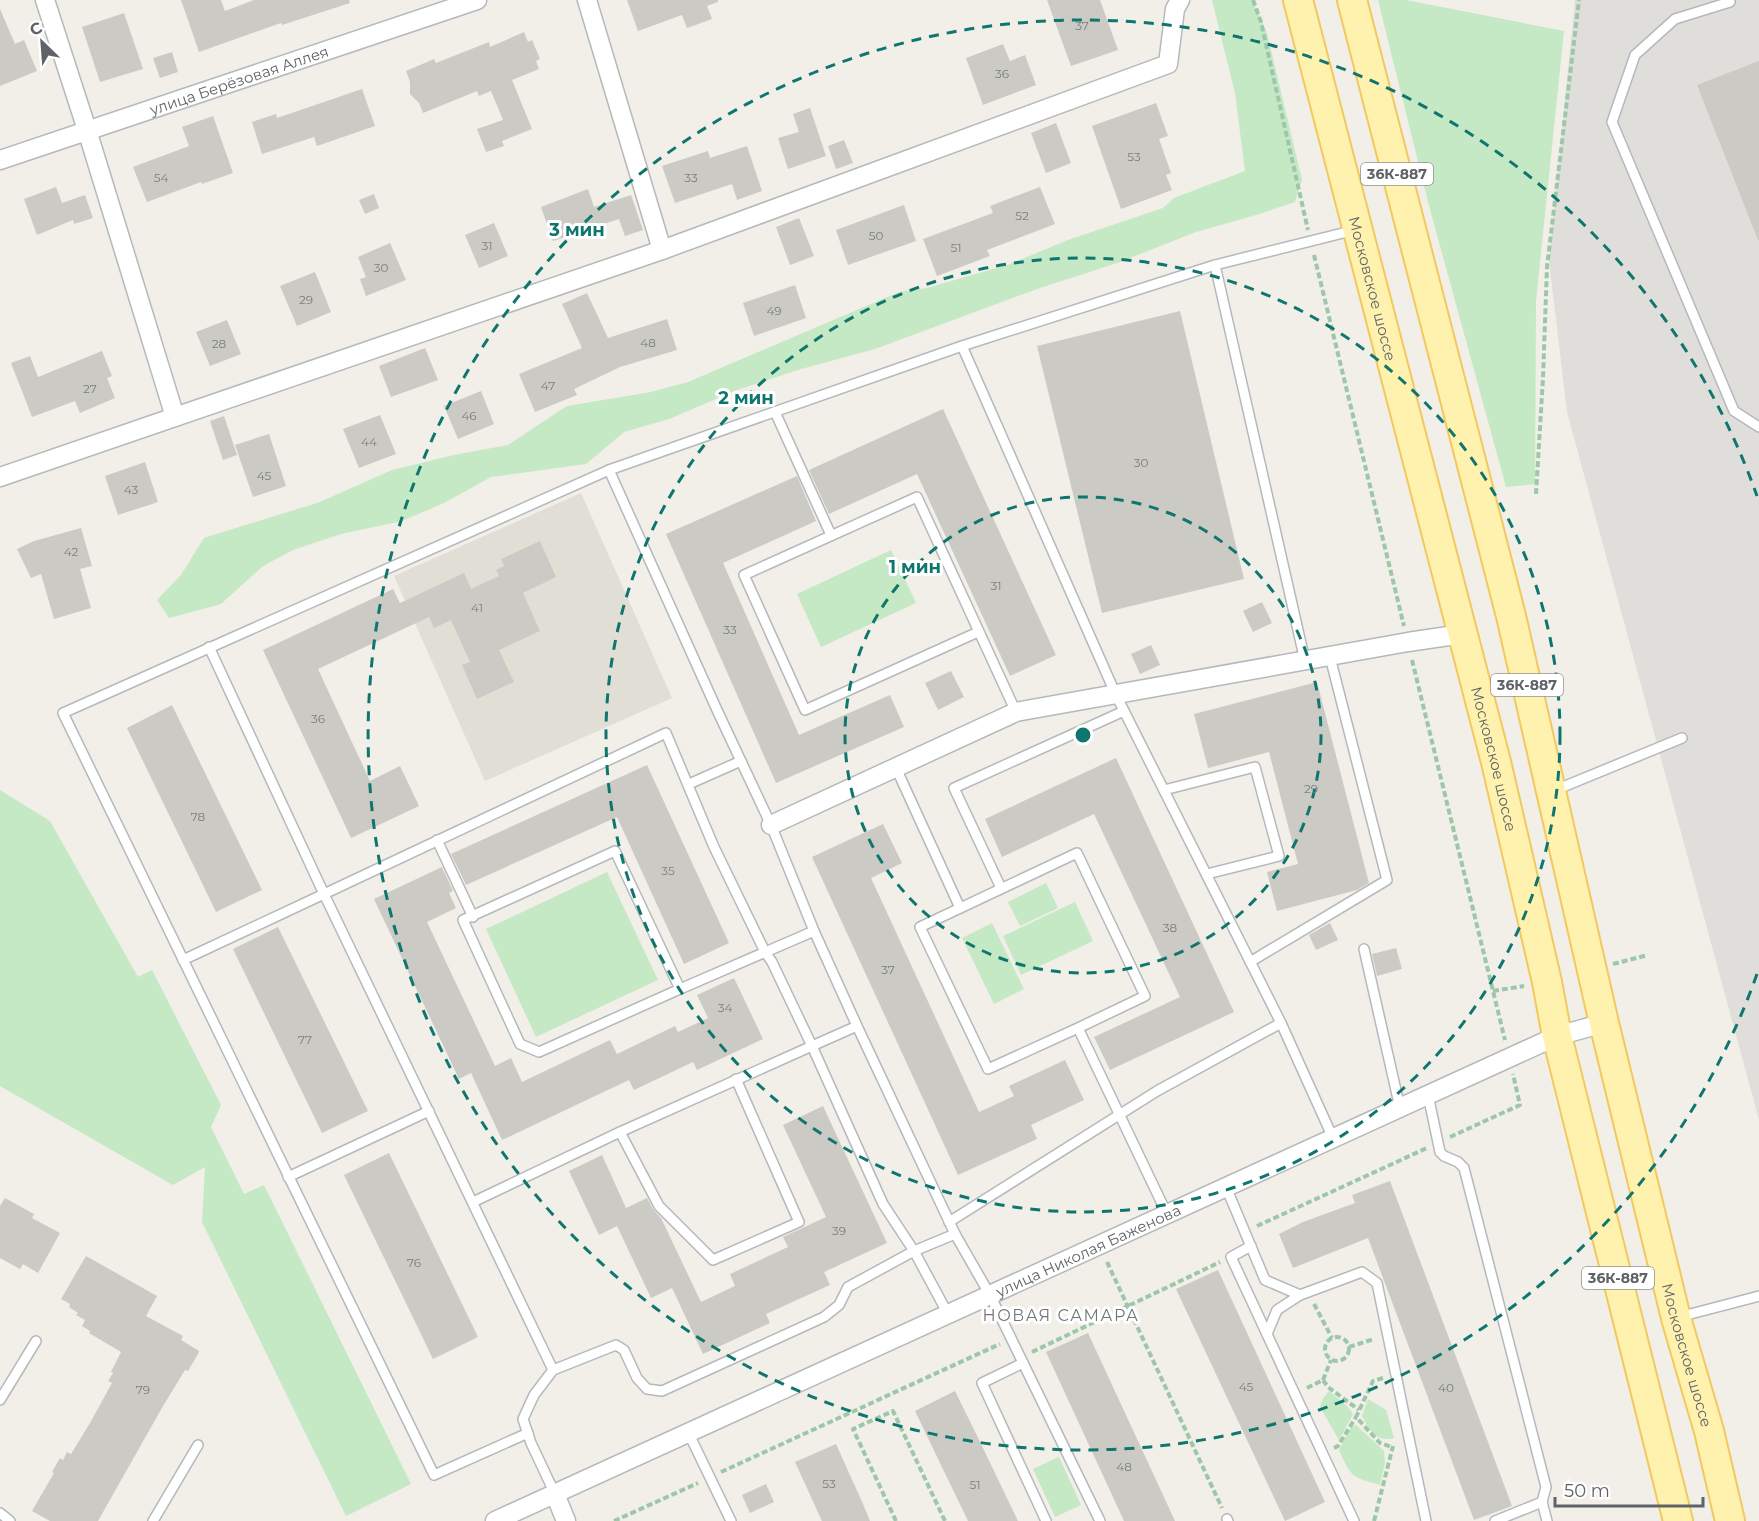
<svg xmlns="http://www.w3.org/2000/svg" width="1759" height="1521" font-family="Montserrat,sans-serif">
<style>
.industrial{fill:#e0deda}
.education{fill:#e1ded6}
.green{fill:#c5e8c5}
.building{fill:#cccac5}
.lines{fill:none;stroke-linecap:round;stroke-linejoin:round}
.lane-casing{stroke:#b5b8bc;stroke-width:12}
.street-casing{stroke:#b5b8bc;stroke-width:21}
.primary-casing{stroke:#f2c960;stroke-width:32}
.path{stroke:#9cc7a9;stroke-width:4;stroke-dasharray:6 3;stroke-linecap:butt}
.lane{stroke:#fff;stroke-width:9}
.street{stroke:#fff;stroke-width:18}
.primary{stroke:#fff2af;stroke-width:28}
.ring{fill:none;stroke:#0f766e;stroke-width:3;stroke-dasharray:10 8}
.labels{text-anchor:middle;dominant-baseline:central;stroke-width:6;stroke-linejoin:round;paint-order:stroke}
.number-label{font-size:12px;fill:#7a7d7f}
.shield{fill:#fff;stroke:#8f9295;stroke-width:1.5}
.shield-label{font-size:14px;font-weight:bold;fill:#5f6368}
.street-label{font-size:15px;fill:#5f6368;stroke:#fff}
.neighbourhood-label{font-size:16px;letter-spacing:1.5px;fill:#70757a;stroke:#fff}
.centre{fill:#0f766e;stroke:#fff;stroke-width:3}
.ring-label{font-size:18px;text-anchor:middle;font-weight:bold;fill:#0f766e;stroke:#fff;stroke-width:6;stroke-linejoin:round;paint-order:stroke}
</style>
<rect width="100%" height="100%" fill="#f1efe8"/>
<path class="industrial" d="M 1575,0 L 1759,0 L 1759,1120 L 1567,412 L 1549,261 Z"/>
<path class="education" d="M 581,493 L 672,698 L 485,781 L 394,576 Z"/>
<g class="green">
<path d="M 1212,0 L 1252,0 L 1267,33 L 1302,180 L 1295,202 L 1256,215 L 1196,232 L 1120,262 L 1037,289 L 875,349 L 801,369 L 737,390 L 669,419 L 624,432 L 586,464 L 491,477 L 444,503 L 402,521 L 341,534 L 293,550 L 263,566 L 221,604 L 169,618 L 157,600 L 181,575 L 204,538 L 320,502 L 392,470 L 454,455 L 508,445 L 567,406 L 651,392 L 688,382 L 899,292 L 927,288 L 1010,264 L 1068,240 L 1163,208 L 1174,198 L 1245,171 L 1235,93 Z"/>
<path d="M 1378,0 L 1406,0 L 1564,31 L 1536,301 L 1535,484 L 1506,487 L 1428,202 Z"/>
<path d="M 891,550 L 916,603 L 821,647 L 797,594 Z"/>
<path d="M 0,790 L 50,821 L 138,977 L 152,970 L 221,1105 L 211,1127 L 244,1194 L 264,1185 L 411,1484 L 346,1516 L 202,1222 L 205,1167 L 173,1185 L 0,1086 Z"/>
<path d="M 607,872 L 658,980 L 536,1037 L 486,929 Z"/>
<path d="M 1046,883 L 1058,908 L 1020,926 L 1008,902 Z"/>
<path d="M 1075,902 L 1093,941 L 1021,975 L 1003,936 Z"/>
<path d="M 992,923 L 1024,989 L 994,1004 L 962,938 Z"/>
<path d="M 1329,1391 L 1348,1407 L 1353,1414 L 1339,1440 L 1320,1407 L 1322,1400 Z"/>
<path d="M 1368,1399 L 1386,1410 L 1394,1438 C 1377,1443 1369,1430 1362,1416 Z"/>
<path d="M 1356,1425 L 1384,1451 L 1385,1463 L 1380,1485 C 1351,1477 1351,1477 1339,1450 L 1351,1427 Z"/>
<path d="M 1059,1457 L 1081,1505 L 1055,1517 L 1033,1469 Z"/>
</g>
<g class="building">
<path d="M 181,0 L 221,0 L 225,11 L 254,0 L 349,0 L 350,3 L 282,25 L 281,23 L 199,52 Z"/>
<path d="M 627,0 L 718,0 L 718,2 L 707,6 L 712,19 L 687,28 L 682,15 L 638,31 Z"/>
<path d="M 1047,0 L 1100,0 L 1118,50 L 1071,66 Z"/>
<path d="M 0,9 L 15,44 L 24,40 L 37,71 L 0,86 Z"/>
<path d="M 124,13 L 143,69 L 100,82 L 82,27 Z"/>
<path d="M 524,32 L 528,42 L 532,40 L 540,59 L 536,61 L 539,69 L 512,80 L 532,129 L 502,141 L 504,146 L 486,152 L 477,129 L 503,120 L 491,91 L 479,96 L 477,91 L 423,113 L 419,103 L 410,94 L 410,82 L 406,71 L 434,59 L 436,63 L 489,42 L 490,47 Z"/>
<path d="M 1003,44 L 1010,61 L 1025,55 L 1036,85 L 983,105 L 966,58 Z"/>
<path d="M 172,52 L 178,72 L 160,78 L 153,58 Z"/>
<path d="M 1759,61 L 1759,240 L 1758,240 L 1697,85 Z"/>
<path d="M 362,89 L 375,126 L 317,146 L 314,137 L 262,154 L 252,122 L 276,114 L 277,118 Z"/>
<path d="M 1156,103 L 1168,136 L 1159,139 L 1171,173 L 1166,175 L 1172,190 L 1121,209 L 1092,126 Z"/>
<path d="M 810,108 L 826,156 L 788,169 L 778,138 L 799,132 L 793,114 Z"/>
<path d="M 213,116 L 233,173 L 202,184 L 201,182 L 147,202 L 133,167 L 189,146 L 182,127 Z"/>
<path d="M 1056,123 L 1071,163 L 1046,173 L 1031,133 Z"/>
<path d="M 844,140 L 853,163 L 836,169 L 828,146 Z"/>
<path d="M 747,146 L 762,191 L 737,200 L 732,184 L 675,203 L 662,166 L 708,151 L 710,158 Z"/>
<path d="M 56,187 L 62,203 L 85,195 L 93,218 L 74,224 L 73,220 L 37,235 L 24,199 Z"/>
<path d="M 1040,187 L 1055,224 L 987,250 L 990,256 L 937,276 L 923,239 L 993,213 L 990,206 Z"/>
<path d="M 588,189 L 594,207 L 631,195 L 643,230 L 625,236 L 619,219 L 553,241 L 541,207 Z"/>
<path d="M 374,194 L 379,208 L 365,214 L 359,200 Z"/>
<path d="M 904,205 L 916,241 L 848,265 L 836,230 Z"/>
<path d="M 799,218 L 814,256 L 790,265 L 776,227 Z"/>
<path d="M 494,223 L 508,256 L 479,268 L 465,235 Z"/>
<path d="M 390,243 L 406,280 L 366,296 L 360,279 L 366,277 L 358,257 Z"/>
<path d="M 315,272 L 331,312 L 297,326 L 280,286 Z"/>
<path d="M 795,285 L 806,318 L 754,336 L 743,303 Z"/>
<path d="M 587,293 L 608,338 L 667,319 L 677,350 L 620,367 L 574,389 L 577,395 L 535,412 L 519,374 L 582,348 L 562,304 Z"/>
<path d="M 1180,311 L 1244,579 L 1102,613 L 1037,346 Z"/>
<path d="M 227,320 L 241,354 L 210,366 L 196,332 Z"/>
<path d="M 425,348 L 438,380 L 391,397 L 379,366 Z"/>
<path d="M 102,351 L 112,376 L 107,378 L 115,398 L 80,413 L 75,401 L 32,417 L 11,363 L 30,356 L 38,377 Z"/>
<path d="M 481,391 L 494,424 L 458,439 L 444,406 Z"/>
<path d="M 943,409 L 1056,655 L 1010,676 L 917,474 L 829,514 L 809,470 Z"/>
<path d="M 380,415 L 396,454 L 359,468 L 343,429 Z"/>
<path d="M 224,416 L 237,455 L 223,460 L 210,421 Z"/>
<path d="M 269,434 L 286,486 L 253,497 L 235,445 Z"/>
<path d="M 145,462 L 158,502 L 118,515 L 105,476 Z"/>
<path d="M 797,476 L 816,521 L 723,563 L 799,735 L 890,695 L 904,727 L 776,783 L 666,534 Z"/>
<path d="M 81,528 L 92,566 L 80,569 L 91,608 L 54,619 L 41,574 L 31,578 L 17,549 L 34,541 Z"/>
<path d="M 540,541 L 556,577 L 523,593 L 540,631 L 499,650 L 514,682 L 477,699 L 462,665 L 470,662 L 451,620 L 434,628 L 429,617 L 318,669 L 370,781 L 400,766 L 419,806 L 351,838 L 263,650 L 393,589 L 400,603 L 464,573 L 471,589 L 499,576 L 496,570 L 504,566 L 501,559 Z"/>
<path d="M 1262,602 L 1272,623 L 1253,632 L 1243,611 Z"/>
<path d="M 1151,645 L 1160,665 L 1140,674 L 1131,654 Z"/>
<path d="M 951,671 L 964,697 L 938,710 L 925,683 Z"/>
<path d="M 1317,682 L 1369,883 L 1357,890 L 1277,911 L 1267,872 L 1298,864 L 1269,752 L 1208,768 L 1194,714 Z"/>
<path d="M 172,705 L 262,890 L 216,912 L 127,728 Z"/>
<path d="M 1116,758 L 1234,1012 L 1110,1070 L 1094,1037 L 1180,997 L 1094,814 L 1002,857 L 985,819 Z"/>
<path d="M 647,765 L 729,943 L 684,964 L 617,817 L 466,885 L 451,854 Z"/>
<path d="M 883,824 L 902,863 L 871,878 L 979,1112 L 1014,1096 L 1009,1086 L 1065,1060 L 1084,1100 L 1031,1125 L 1037,1139 L 958,1175 L 812,857 Z"/>
<path d="M 442,867 L 453,891 L 449,893 L 456,908 L 427,922 L 495,1066 L 511,1058 L 522,1082 L 610,1040 L 617,1054 L 675,1026 L 678,1032 L 708,1018 L 697,995 L 734,978 L 763,1039 L 697,1070 L 693,1062 L 634,1090 L 629,1080 L 502,1140 L 471,1073 L 459,1079 L 374,899 Z"/>
<path d="M 1330,923 L 1338,940 L 1316,950 L 1309,935 Z"/>
<path d="M 278,927 L 368,1111 L 322,1133 L 233,949 Z"/>
<path d="M 1396,948 L 1402,969 L 1377,976 L 1372,954 Z"/>
<path d="M 823,1106 L 887,1243 L 824,1272 L 830,1285 L 766,1314 L 770,1323 L 703,1354 L 672,1288 L 651,1298 L 617,1226 L 599,1235 L 569,1171 L 602,1155 L 626,1208 L 647,1198 L 653,1209 L 661,1218 L 701,1302 L 735,1286 L 730,1274 L 788,1247 L 783,1237 L 826,1217 L 783,1125 Z"/>
<path d="M 389,1153 L 478,1337 L 433,1359 L 344,1175 Z"/>
<path d="M 1390,1181 L 1512,1506 L 1474,1520 L 1368,1238 L 1293,1268 L 1279,1234 L 1303,1222 L 1355,1203 L 1352,1195 Z"/>
<path d="M 5,1198 L 34,1214 L 32,1218 L 60,1233 L 38,1273 L 23,1264 L 20,1269 L 0,1258 L 0,1206 Z"/>
<path d="M 86,1256 L 157,1296 L 146,1316 L 183,1336 L 181,1340 L 199,1351 L 198,1354 L 188,1371 L 185,1370 L 163,1406 L 98,1521 L 50,1521 L 32,1511 L 54,1473 L 52,1472 L 60,1458 L 63,1460 L 67,1452 L 71,1454 L 90,1423 L 112,1383 L 108,1381 L 113,1373 L 111,1372 L 121,1352 L 89,1333 L 90,1331 L 82,1326 L 85,1320 L 76,1315 L 78,1313 L 69,1307 L 70,1304 L 61,1299 Z"/>
<path d="M 1218,1270 L 1325,1502 L 1285,1521 L 1176,1289 Z"/>
<path d="M 1088,1333 L 1175,1521 L 1124,1521 L 1046,1352 Z"/>
<path d="M 955,1391 L 982,1446 L 1018,1521 L 968,1521 L 915,1411 Z"/>
<path d="M 836,1444 L 863,1504 L 870,1521 L 822,1521 L 795,1462 Z"/>
<path d="M 766,1484 L 774,1502 L 750,1513 L 742,1495 Z"/>
</g>
<g class="lines">
<g class="lane-casing">
<g id="lane">
<path d="M 1730,2 L 1675,19 L 1635,55 L 1612,122 L 1734,411 L 1759,427"/>
<path d="M 1215,265 L 1305,661"/>
<path d="M 775,412 L 831,535"/>
<path d="M 609,470 L 717,710 L 771,825 L 814,931 L 857,1026 L 955,1234 L 990,1295 L 1100,1521"/>
<path d="M 978,632 L 805,710 L 744,575 L 917,497 L 1016,712"/>
<path d="M 209,647 L 324,894 L 666,733 L 714,847 L 765,952 L 772,962 L 812,1046 L 620,1132 L 473,1202"/>
<path d="M 896,768 L 960,908"/>
<path d="M 689,784 L 741,761"/>
<path d="M 1164,790 L 1255,767 L 1279,856 L 1207,874"/>
<path d="M 1553,791 L 1682,738"/>
<path d="M 437,840 L 473,917"/>
<path d="M 1001,888 L 954,788 L 1124,711"/>
<path d="M 1364,949 L 1400,1108"/>
<path d="M 183,960 L 324,894 L 553,1370"/>
<path d="M 1250,962 L 1387,880 L 1330,657"/>
<path d="M 680,989 L 539,1052 L 520,1044 L 463,920 L 615,851 L 680,989 L 814,931"/>
<path d="M 1281,1023 L 1333,1138"/>
<path d="M 857,1026 L 812,1046 L 883,1204 L 914,1251 L 948,1314"/>
<path d="M 1078,1028 L 988,1069 L 920,927 L 1077,853 L 1145,996 L 1078,1028 L 1167,1214"/>
<path d="M 1428,1095 L 1440,1152 L 1444,1156 L 1458,1162 L 1464,1168 L 1546,1487 L 1542,1502 L 1495,1521"/>
<path d="M 620,1132 L 659,1206 L 713,1260 L 799,1222 L 736,1079"/>
<path d="M 288,1177 L 429,1111"/>
<path d="M 1226,1187 L 1265,1280 L 1300,1295 L 1362,1272 L 1377,1283 L 1426,1521"/>
<path d="M 949,1222 L 1157,1091 L 1281,1023 L 1116,695 L 962,346"/>
<path d="M 1251,1246 L 1231,1257 L 1354,1521"/>
<path d="M 1679,1317 L 1759,1296"/>
<path d="M 1267,1334 L 1277,1310 L 1300,1295"/>
<path d="M 1023,1363 L 982,1383 L 1046,1521"/>
<path d="M 0,1400 L 36,1341"/>
<path d="M 688,1432 L 731,1521"/>
<path d="M 528,1433 L 434,1475 L 63,713 L 609,470 L 962,346 L 1215,265 L 1355,230"/>
<path d="M 555,1494 L 531,1443 L 523,1419 L 534,1395 L 553,1370 L 616,1345 L 624,1350 L 637,1378 L 647,1389 L 662,1391 L 824,1317 L 839,1305 L 848,1287 L 914,1251 L 955,1234"/>
<path d="M 1542,1502 L 1547,1521"/>
<path d="M 0,1513 L 10,1521"/>
<path d="M 1227,1519 L 1228,1521"/>
<path d="M 153,1521 L 198,1445"/>
</g>
</g>
<g class="street-casing">
<g id="street">
<path d="M 45,0 L 87,130 L 175,417"/>
<path d="M 587,0 L 662,250"/>
<path id="s1" d="M 0,160 L 477,0"/>
<path d="M 0,477 L 662,250 L 1168,64 L 1175,9 L 1180,0"/>
<path d="M 771,825 L 1016,712 L 1408,642 L 1462,634"/>
<path d="M 555,1494 L 566,1521"/>
<path id="s2" d="M 495,1521 L 1557,1036 L 1604,1023"/>
</g>
</g>
<g class="primary-casing">
<g id="primary">
<path id="s3" d="M 1298,0 L 1496,762 L 1547,982 L 1557,1036 L 1678,1521"/>
<path id="s4" d="M 1352,0 L 1511,616 L 1604,1023 L 1676,1318 L 1709,1431 L 1730,1521"/>
</g>
</g>
<g class="path">
<path d="M 1253,0 L 1261,22 L 1308,230"/>
<path d="M 1314,255 L 1404,626"/>
<path d="M 1536,494 L 1543,378 L 1547,267 L 1579,0"/>
<path d="M 1412,660 L 1505,1040"/>
<path d="M 1613,964 L 1648,955"/>
<path d="M 1493,991 L 1524,986"/>
<path d="M 1450,1137 L 1520,1105 L 1513,1074"/>
<path d="M 1257,1226 L 1427,1148"/>
<path d="M 1107,1262 L 1222,1508"/>
<path d="M 1314,1304 L 1332,1338"/>
<circle cx="1337" cy="1349" r="12"/>
<path d="M 1349,1347 L 1374,1339"/>
<path d="M 1032,1352 L 1220,1262"/>
<path d="M 1383,1378 L 1373,1381 L 1356,1417 L 1380,1443 L 1392,1447"/>
<path d="M 1323,1380 L 1331,1360"/>
<path d="M 1307,1388 L 1323,1380 L 1328,1387 L 1359,1410"/>
<path d="M 1334,1448 L 1338,1446 L 1356,1417"/>
<path d="M 721,1472 L 1000,1344"/>
<path d="M 614,1521 L 698,1483"/>
<path d="M 896,1521 L 853,1429 L 893,1411 L 945,1521"/>
<path d="M 1374,1521 L 1393,1446"/>
</g>
<use href="#lane" class="lane"/>
<use href="#street" class="street"/>
<use href="#primary" class="primary"/>
</g>
<g class="ring">
<circle cx="1083" cy="735" r="238"/>
<circle cx="1083" cy="735" r="477"/>
<path d="M1757 974A715 715 0 1 1 1757 496"/>
</g>
<g class="labels">
<g class="number-label">
<text x="1082" y="25">37</text>
<text x="1002" y="73">36</text>
<text x="1134" y="156">53</text>
<text x="161" y="177">54</text>
<text x="691" y="177">33</text>
<text x="1022" y="215">52</text>
<text x="876" y="235">50</text>
<text x="487" y="245">31</text>
<text x="956" y="247">51</text>
<text x="381" y="267">30</text>
<text x="306" y="299">29</text>
<text x="774" y="310">49</text>
<text x="648" y="342">48</text>
<text x="219" y="343">28</text>
<text x="548" y="385">47</text>
<text x="90" y="388">27</text>
<text x="469" y="415">46</text>
<text x="369" y="441">44</text>
<text x="1141" y="462">30</text>
<text x="264" y="475">45</text>
<text x="131" y="489">43</text>
<text x="71" y="551">42</text>
<text x="996" y="585">31</text>
<text x="477" y="607">41</text>
<text x="730" y="629">33</text>
<text x="318" y="718">36</text>
<text x="1311" y="788">29</text>
<text x="198" y="816">78</text>
<text x="668" y="870">35</text>
<text x="1170" y="927">38</text>
<text x="888" y="969">37</text>
<text x="725" y="1007">34</text>
<text x="305" y="1039">77</text>
<text x="839" y="1230">39</text>
<text x="414" y="1262">76</text>
<text x="1246" y="1386">45</text>
<text x="1446" y="1387">40</text>
<text x="143" y="1389">79</text>
<text x="1124" y="1466">48</text>
<text x="829" y="1483">53</text>
<text x="975" y="1484">51</text>
</g>
<g class="shield">
<rect x="1361" y="163" width="72" height="22" rx="4.5"/>
<rect x="1491" y="674" width="72" height="22" rx="4.5"/>
<rect x="1582" y="1267" width="72" height="22" rx="4.5"/>
</g>
<g class="shield-label">
<text x="1397" y="174">36К-887</text>
<text x="1527" y="685">36К-887</text>
<text x="1618" y="1278">36К-887</text>
</g>
<g class="street-label">
<text stroke="none"><textPath href="#s1" startOffset="252">улица Берёзовая Аллея</textPath></text>
<text stroke="none"><textPath href="#s3" startOffset="298">Московское шоссе</textPath></text>
<text stroke="none"><textPath href="#s3" startOffset="784">Московское шоссе</textPath></text>
<text stroke="none"><textPath href="#s2" startOffset="652">улица Николая Баженова</textPath></text>
<text stroke="none"><textPath href="#s4" startOffset="1396">Московское шоссе</textPath></text>
</g>
<g class="neighbourhood-label">
<text x="1061" y="1315">НОВАЯ САМАРА</text>
</g>
</g>
<circle cx="1083" cy="735" r="9" class="centre"/>
<g class="ring-label">
<text x="577" y="236">3 мин</text>
<text x="746" y="404">2 мин</text>
<text x="915" y="573">1 мин</text>
</g>
<g transform="translate(42 42) rotate(335)" stroke="#ffffff" stroke-width="4.5" paint-order="stroke">
<path d="M0-4.5L10 22L0 15L-10 22Z" fill="#5f6368"/>
<text y="-9" font-size="16" font-weight="bold" text-anchor="middle" fill="#5f6368">С</text>
</g>
<path d="M1555 1497v9h148v-9" fill="none" stroke="#5f6368" stroke-width="3"/>
<text x="1564" y="1497" font-size="18" fill="#5f6368" stroke="#ffffff" stroke-width="4.5" paint-order="stroke">50 m</text>
</svg>
